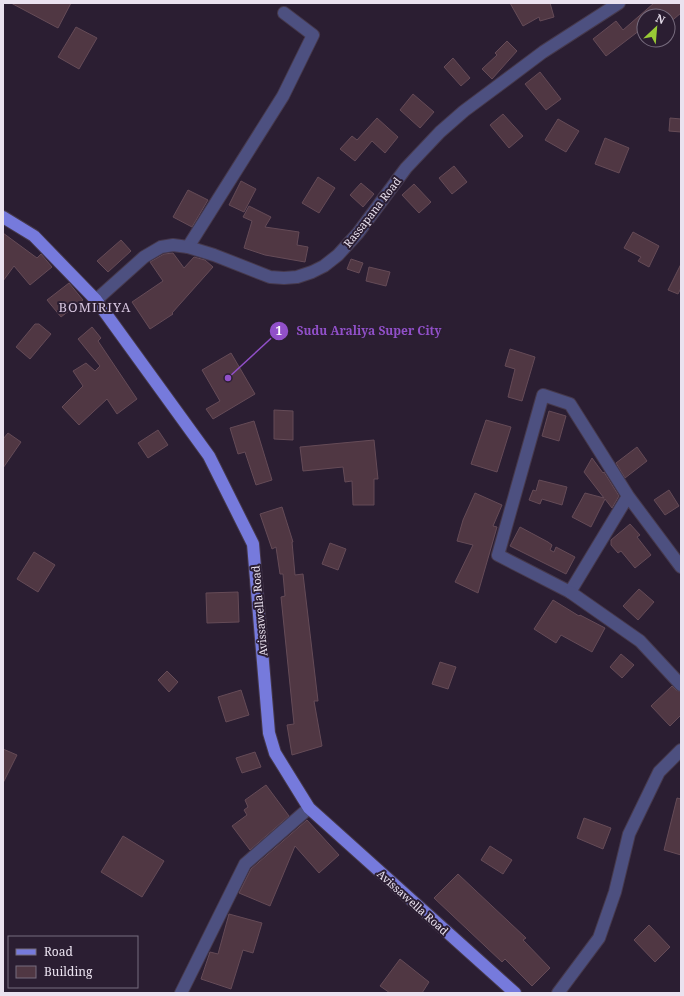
<svg xmlns="http://www.w3.org/2000/svg" width="684" height="996" font-family="'Noto Serif',serif">
<style>
.building{fill:#503743;stroke:#654b57}
.lines{fill:none;stroke-linecap:round;stroke-linejoin:round}
.street-casing{stroke:#46394c;stroke-width:14}
.primary-casing{stroke:#46394c;stroke-width:14}
.street{stroke:#4d5080;stroke-width:12}
.primary{stroke:#767adc;stroke-width:12}
.labels{text-anchor:middle;dominant-baseline:central;stroke-width:4;stroke-linejoin:round;paint-order:stroke}
.street-label{font-size:11px;fill:#eae2ef;stroke:#2b1e32}
.quarter-label{font-size:13px;letter-spacing:1px;fill:#d6c5df;stroke:#2b1e32}
.leader{fill:none;stroke:#9150c9;stroke-width:1.5}
.callout-dot{fill:#9150c9;stroke:#2b1e32;stroke-width:1.5}
.mark-label{font-size:12px;text-anchor:middle;font-weight:bold;fill:#fff}
.callout-label{font-size:12px;text-anchor:middle;font-weight:bold;fill:#9150c9;stroke:#2b1e32;stroke-width:4;stroke-linejoin:round;paint-order:stroke}
</style>
<rect width="100%" height="100%" fill="#2b1e32"/>
<g class="building">
<path d="M 11,3 L 71,3 L 58,28 Z"/>
<path d="M 510,3 L 550,3 L 554,17 L 540,21 L 539,17 L 523,26 Z"/>
<path d="M 654,3 L 681,3 L 681,13 L 668,24 L 668,16 L 644,16 L 644,27 L 606,56 L 593,39 L 616,21 L 623,30 Z"/>
<path d="M 76,27 L 97,38 L 79,69 L 58,57 Z"/>
<path d="M 507,41 L 517,51 L 492,79 L 482,69 L 497,55 L 495,53 Z"/>
<path d="M 453,58 L 470,78 L 461,86 L 444,67 Z"/>
<path d="M 540,72 L 561,99 L 546,110 L 525,84 Z"/>
<path d="M 413,94 L 434,112 L 420,128 L 400,110 Z"/>
<path d="M 503,114 L 523,136 L 509,148 L 490,125 Z"/>
<path d="M 377,118 L 398,137 L 385,153 L 372,141 L 355,161 L 340,149 L 352,136 L 357,140 Z"/>
<path d="M 670,118 L 681,119 L 681,132 L 669,131 Z"/>
<path d="M 558,119 L 579,131 L 566,152 L 545,140 Z"/>
<path d="M 605,138 L 629,148 L 619,173 L 595,164 Z"/>
<path d="M 454,166 L 467,182 L 452,194 L 439,178 Z"/>
<path d="M 318,177 L 335,188 L 319,213 L 302,203 Z"/>
<path d="M 241,181 L 256,189 L 244,212 L 229,205 Z"/>
<path d="M 361,183 L 374,194 L 363,207 L 350,195 Z"/>
<path d="M 414,184 L 431,202 L 419,213 L 402,195 Z"/>
<path d="M 188,190 L 208,200 L 192,227 L 173,217 Z"/>
<path d="M 249,206 L 271,217 L 265,227 L 299,232 L 297,245 L 308,247 L 305,262 L 265,255 L 244,248 L 252,221 L 243,217 Z"/>
<path d="M 633,232 L 659,246 L 649,267 L 638,261 L 641,257 L 624,248 Z"/>
<path d="M 3,233 L 37,258 L 41,254 L 52,267 L 30,285 L 14,266 L 3,281 Z"/>
<path d="M 121,240 L 131,251 L 108,272 L 97,261 Z"/>
<path d="M 173,253 L 184,268 L 194,257 L 205,260 L 213,267 L 172,313 L 173,314 L 150,329 L 132,302 L 163,281 L 150,262 L 164,254 Z"/>
<path d="M 351,259 L 363,263 L 359,273 L 347,269 Z"/>
<path d="M 681,264 L 681,288 L 678,294 L 668,290 Z"/>
<path d="M 369,267 L 390,272 L 386,286 L 366,281 Z"/>
<path d="M 69,283 L 83,300 L 61,317 L 47,300 Z"/>
<path d="M 35,324 L 39,324 L 51,334 L 30,359 L 16,347 Z"/>
<path d="M 92,327 L 101,338 L 98,341 L 137,399 L 117,414 L 107,399 L 79,425 L 62,407 L 83,386 L 73,371 L 86,363 L 95,371 L 100,366 L 78,339 Z"/>
<path d="M 510,349 L 535,357 L 522,401 L 508,397 L 515,369 L 505,366 Z"/>
<path d="M 231,353 L 255,394 L 213,419 L 206,409 L 220,401 L 202,370 Z"/>
<path d="M 274,410 L 293,411 L 293,440 L 274,439 Z"/>
<path d="M 549,411 L 566,416 L 559,441 L 542,436 Z"/>
<path d="M 486,420 L 511,427 L 497,472 L 471,464 Z"/>
<path d="M 254,421 L 272,480 L 256,485 L 245,452 L 238,454 L 230,428 Z"/>
<path d="M 158,430 L 168,445 L 148,458 L 138,443 Z"/>
<path d="M 8,433 L 21,442 L 3,468 L 3,439 Z"/>
<path d="M 374,440 L 378,479 L 374,479 L 374,505 L 353,505 L 352,481 L 345,482 L 343,467 L 303,471 L 300,447 Z"/>
<path d="M 637,447 L 647,461 L 625,478 L 616,463 Z"/>
<path d="M 592,458 L 603,473 L 604,472 L 619,496 L 612,508 L 605,499 L 591,527 L 572,517 L 585,493 L 604,498 L 584,472 Z"/>
<path d="M 539,480 L 567,487 L 562,505 L 542,499 L 540,504 L 529,500 L 533,490 L 536,491 Z"/>
<path d="M 669,490 L 679,506 L 665,515 L 654,500 Z"/>
<path d="M 475,493 L 502,505 L 493,526 L 497,527 L 478,593 L 455,582 L 473,545 L 457,541 L 463,520 Z"/>
<path d="M 282,507 L 293,542 L 292,542 L 295,575 L 303,574 L 318,701 L 314,701 L 322,746 L 292,755 L 287,725 L 294,724 L 281,597 L 285,596 L 283,574 L 280,574 L 276,547 L 272,549 L 260,514 Z"/>
<path d="M 630,524 L 640,535 L 637,537 L 651,555 L 635,568 L 621,551 L 618,553 L 611,545 L 611,540 Z"/>
<path d="M 520,527 L 548,542 L 552,545 L 550,550 L 554,552 L 556,547 L 575,557 L 566,574 L 510,546 Z"/>
<path d="M 330,543 L 346,549 L 338,570 L 322,564 Z"/>
<path d="M 34,552 L 55,565 L 38,592 L 17,579 Z"/>
<path d="M 639,589 L 654,602 L 638,620 L 623,606 Z"/>
<path d="M 238,592 L 239,622 L 207,623 L 206,593 Z"/>
<path d="M 553,600 L 579,616 L 580,615 L 605,628 L 592,652 L 561,635 L 556,643 L 534,629 Z"/>
<path d="M 621,654 L 634,665 L 622,678 L 610,667 Z"/>
<path d="M 440,662 L 456,667 L 448,689 L 432,684 Z"/>
<path d="M 167,671 L 178,682 L 169,692 L 158,680 Z"/>
<path d="M 672,686 L 676,690 L 681,692 L 681,715 L 670,726 L 651,706 Z"/>
<path d="M 241,690 L 249,715 L 226,722 L 218,697 Z"/>
<path d="M 3,749 L 17,755 L 3,783 Z"/>
<path d="M 255,752 L 261,767 L 242,773 L 236,758 Z"/>
<path d="M 266,785 L 289,816 L 250,850 L 232,826 L 247,815 L 244,810 L 248,807 L 245,800 Z"/>
<path d="M 677,798 L 681,799 L 681,855 L 664,850 Z"/>
<path d="M 584,818 L 611,828 L 603,849 L 577,838 Z"/>
<path d="M 307,820 L 339,855 L 319,873 L 295,846 L 270,906 L 239,893 L 251,869 Z"/>
<path d="M 123,836 L 164,861 L 142,897 L 101,872 Z"/>
<path d="M 490,846 L 512,860 L 503,874 L 481,860 Z"/>
<path d="M 458,874 L 526,938 L 523,940 L 550,968 L 532,986 L 505,959 L 502,962 L 434,898 Z"/>
<path d="M 229,914 L 262,923 L 253,953 L 243,950 L 231,989 L 201,979 L 210,952 L 218,954 Z"/>
<path d="M 649,925 L 670,947 L 655,962 L 634,940 Z"/>
<path d="M 400,959 L 429,982 L 422,993 L 390,993 L 380,986 Z"/>
</g>
<g class="lines">
<g class="street-casing">
<g id="street">
<path d="M 188,247 L 283,96 L 313,35 L 284,13"/>
<path d="M 96,300 L 144,257 L 161,247 L 173,245 L 188,247 L 214,255 L 270,277 L 284,278 L 297,277 L 312,272 L 324,266 L 338,255 L 358,233 L 406,168 L 440,132 L 464,111 L 543,52 L 619,3"/>
<path d="M 628,496 L 570,592 L 498,555 L 543,395 L 570,404 L 628,496 L 681,567"/>
<path d="M 570,592 L 640,641 L 681,685"/>
<path d="M 181,993 L 245,864 L 309,808"/>
<path d="M 558,993 L 599,938 L 615,892 L 629,834 L 659,772 L 681,750"/>
</g>
</g>
<g class="primary-casing">
<path id="primary" d="M 3,217 L 34,236 L 96,300 L 209,456 L 253,544 L 269,733 L 275,753 L 309,808 L 515,993"/>
</g>
<use href="#street" class="street"/>
<use href="#primary" class="primary"/>
</g>
<g class="labels">
<g class="street-label">
<text transform="translate(372 212) rotate(-52)">Rassapana Road</text>
<text transform="translate(259 611) rotate(-95)">Avissawella Road</text>
<text transform="translate(413 902) rotate(42)">Avissawella Road</text>
</g>
<g class="quarter-label">
<text x="95" y="307">BOMIRIYA</text>
</g>
</g>
<path class="leader" d="M228 378L279 331"/>
<g class="callout-dot">
<circle cx="228" cy="378" r="4"/>
<circle cx="279" cy="331" r="10"/>
</g>
<g class="mark-label">
<text x="279" y="335">1</text>
</g>
<g class="callout-label">
<text x="369" y="335">Sudu Araliya Super City</text>
</g>
<rect width="684" height="996" fill="none" stroke="#eae2ef" stroke-width="8"/>
<rect x="8" y="936" width="130" height="52" fill="#2b1e32" stroke="#776c7e"/>
<rect x="16" y="949" width="20" height="6" fill="#767adc" stroke="#776c7e"/>
<text x="44" y="956" font-size="12" fill="#eae2ef">Road</text>
<rect x="16" y="966" width="20" height="12" fill="#503743" stroke="#776c7e"/>
<text x="44" y="976" font-size="12" fill="#eae2ef">Building</text>
<g transform="translate(656 28) rotate(26)"><circle r="19" fill="#2b1e32" stroke="#776c7e"/>
<path d="M0-3L7 15L0 10L-7 15Z" fill="#99cb36"/>
<text y="-6" font-size="11" font-weight="bold" text-anchor="middle" fill="#eae2ef">N</text>
</g>
</svg>
